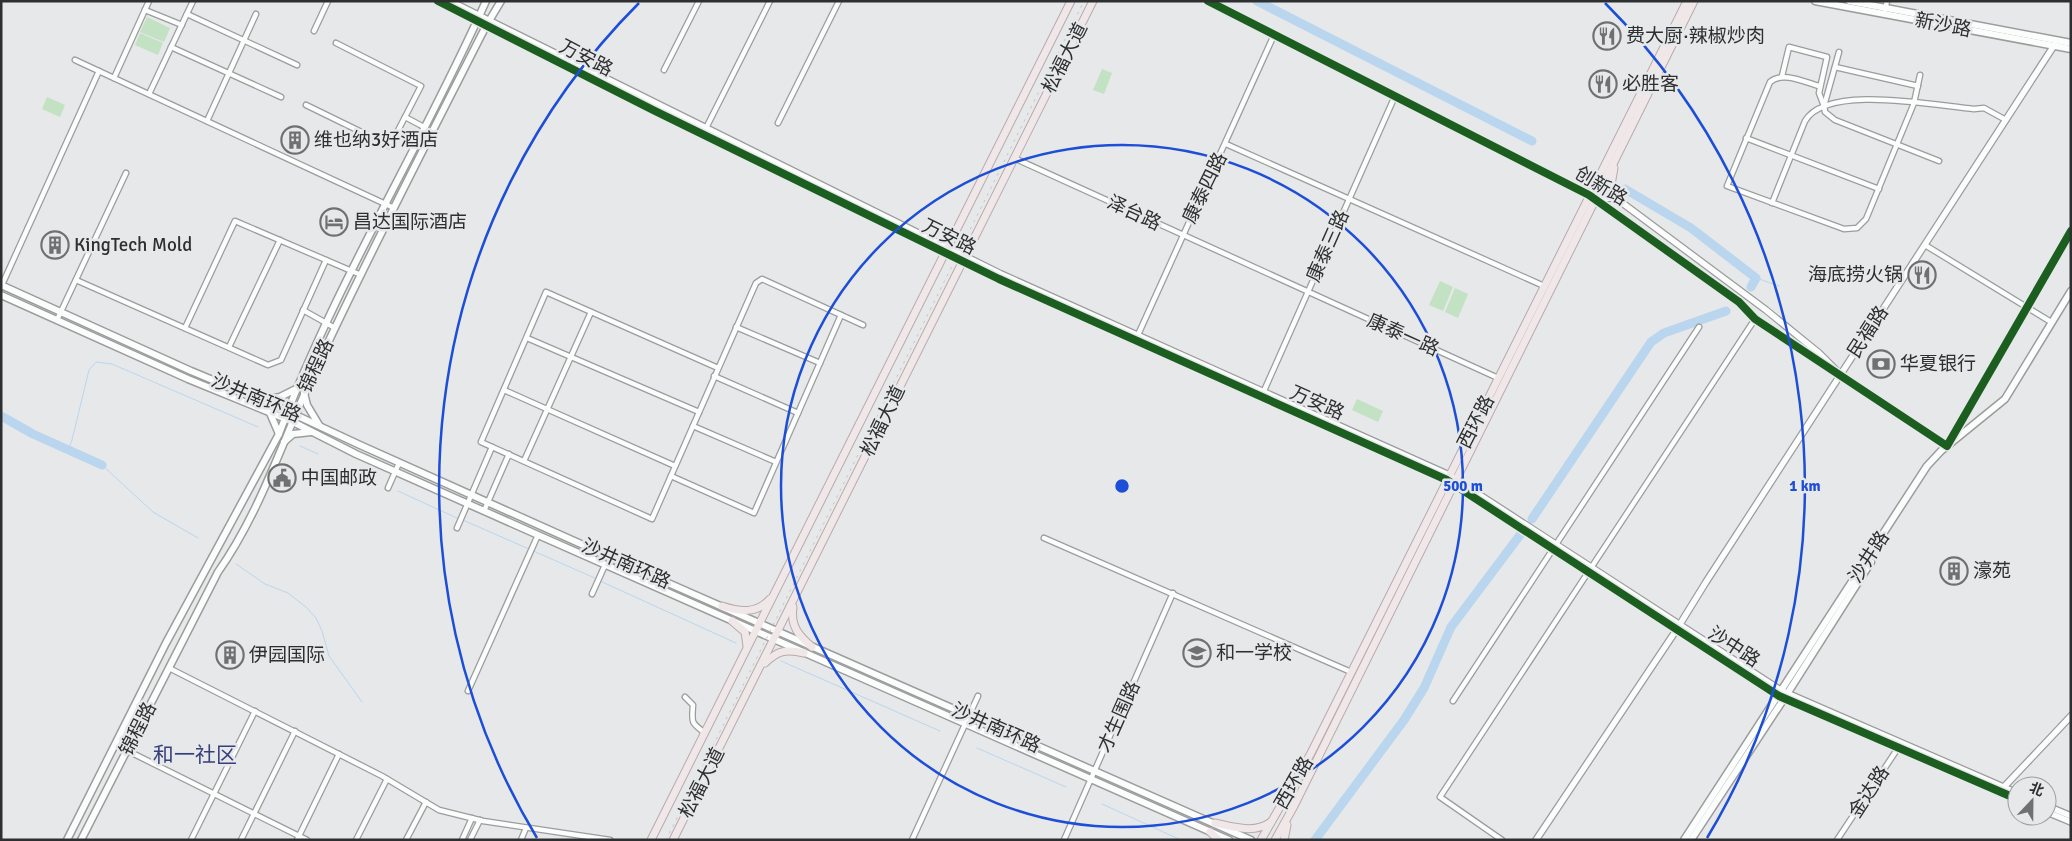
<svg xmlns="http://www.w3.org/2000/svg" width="2072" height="841" font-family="Signika,'Noto Sans SC',sans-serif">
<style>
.green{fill:#c3e1c3}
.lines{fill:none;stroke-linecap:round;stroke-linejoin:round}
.stream{stroke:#bad6ef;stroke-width:1}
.river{stroke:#bad6ef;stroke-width:9}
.minor-casing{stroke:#9c9c9d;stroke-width:7}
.tertiary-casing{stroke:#9c9c9d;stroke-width:8}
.secondary-casing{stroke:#9c9c9d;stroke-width:9}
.primary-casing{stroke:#b8aaab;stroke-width:9}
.minor{stroke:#fbfcfc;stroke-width:4.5}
.tertiary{stroke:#fbfcfc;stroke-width:5.5}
.secondary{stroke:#fbfcfc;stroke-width:6}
.primary{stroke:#f0e7e8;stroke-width:7}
.rail{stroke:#c4c4c5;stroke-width:1;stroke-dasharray:2.5 5;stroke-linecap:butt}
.cycleway-casing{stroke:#e6e8ea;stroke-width:11}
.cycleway{stroke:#1b5e20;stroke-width:8}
.ring{fill:none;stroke:#1d4ed8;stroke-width:2.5}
.labels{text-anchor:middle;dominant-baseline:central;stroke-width:5;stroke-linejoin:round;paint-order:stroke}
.street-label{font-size:19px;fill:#2e2f30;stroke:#e6e8ea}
.poi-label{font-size:19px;fill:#2e2f30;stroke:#e6e8ea;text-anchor:start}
.quarter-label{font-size:21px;fill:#37407b;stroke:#e6e8ea}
.centre{fill:#1d4ed8;stroke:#e6e8ea;stroke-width:2.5}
.ring-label{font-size:15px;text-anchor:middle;font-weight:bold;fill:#1d4ed8;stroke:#e6e8ea;stroke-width:5;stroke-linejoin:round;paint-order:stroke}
</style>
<rect width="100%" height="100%" fill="#e7e8e9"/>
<g class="green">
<path d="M 147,17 L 170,28 L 164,42 L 140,32 Z"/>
<path d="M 140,33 L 163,43 L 158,55 L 135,45 Z"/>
<path d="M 1102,69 L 1112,73 L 1104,94 L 1093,90 Z"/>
<path d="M 47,97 L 65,105 L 60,117 L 42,109 Z"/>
<path d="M 1440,281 L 1453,287 L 1443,311 L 1429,305 Z"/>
<path d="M 1455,288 L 1468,294 L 1458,318 L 1445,312 Z"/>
<path d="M 1357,399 L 1383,411 L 1378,422 L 1352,410 Z"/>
</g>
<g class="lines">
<g class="stream">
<path d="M 1756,278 L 1779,286"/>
<path d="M 300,446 L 318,454"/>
<path d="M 68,451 L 72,440 L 89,370 L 96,362 L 112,364 L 258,427"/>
<path d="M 102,465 L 153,512 L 198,538"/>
<path d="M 398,491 L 459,519"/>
<path d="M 463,520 L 597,579"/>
<path d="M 236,564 L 265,584 L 288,593 L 307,608 L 316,618 L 322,631 L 329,656 L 362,702"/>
<path d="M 600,581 L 736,643"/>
<path d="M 781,661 L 940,731"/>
<path d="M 977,748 L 1066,787"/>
<path d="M 1102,804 L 1181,840"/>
</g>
<g class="river">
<path d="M 1257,1 L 1532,141"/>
<path d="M 1625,189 L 1691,228 L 1756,278 L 1751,287"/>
<path d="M 1,416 L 33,434 L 102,465"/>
<path d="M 1532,519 L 1651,342 L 1664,333 L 1726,311"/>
<path d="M 1315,840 L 1404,720 L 1424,688 L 1451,627 L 1520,535"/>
</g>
<g class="minor-casing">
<g id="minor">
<path d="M 145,10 L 182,25"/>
<path d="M 1885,10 L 1887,1"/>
<path d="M 187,14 L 297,65"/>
<path d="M 314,31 L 328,1"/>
<path d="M 171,47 L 281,97"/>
<path d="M 1839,52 L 1824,106 L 1825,112 L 1835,120 L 1939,161"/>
<path d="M 75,60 L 394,208"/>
<path d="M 1835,67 L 1918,86"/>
<path d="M 664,70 L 699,1"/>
<path d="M 1782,76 L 1789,47 L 1827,57 L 1819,93 L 1824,106"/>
<path d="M 114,78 L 149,1"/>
<path d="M 1819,86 C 1804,82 1783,71 1770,82 L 1727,186 L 1844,229 L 1857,228 L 1866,219 L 1914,103 L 1920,75"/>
<path d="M 149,94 L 193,1"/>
<path d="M 306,105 L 390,146 L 421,86 L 336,43"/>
<path d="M 405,117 L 424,127"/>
<path d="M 207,121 L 256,14"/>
<path d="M 778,123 L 839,1"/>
<path d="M 703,134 L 770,1"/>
<path d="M 1746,138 L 1879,189"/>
<path d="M 1226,144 L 1544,286"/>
<path d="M 1014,158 L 1498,378"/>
<path d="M 1772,203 L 1805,121 C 1827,83 1937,106 1974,109 L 1984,108 L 2006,120"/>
<path d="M 1925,245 L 2051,322"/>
<path d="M 76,280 L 268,365 L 281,360 L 326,260"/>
<path d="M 1,287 L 99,71"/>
<path d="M 303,310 L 335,328"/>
<path d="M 57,320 L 126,173"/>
<path d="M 736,327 L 820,363"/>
<path d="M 185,328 L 235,221 L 361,275"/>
<path d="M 1137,337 L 1274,35"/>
<path d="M 527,338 L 699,412"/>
<path d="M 229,347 L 280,240"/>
<path d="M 718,368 L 546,292 L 481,442 L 652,519 L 756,283 L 762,279 L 863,325"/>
<path d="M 714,376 L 798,413"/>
<path d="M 504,390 L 675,466"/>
<path d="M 1263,393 L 1395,96"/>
<path d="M 693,426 L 776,462"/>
<path d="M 1949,443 L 2071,231"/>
<path d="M 524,461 L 591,312"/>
<path d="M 671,476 L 754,513 L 841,315"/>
<path d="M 388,488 L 399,463"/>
<path d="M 484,511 L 509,454"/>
<path d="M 457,528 L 492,447"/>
<path d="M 1044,538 L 1351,672"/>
<path d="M 592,594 L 605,565"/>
<path d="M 169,668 L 382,776 L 439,810 L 483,821 L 610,840"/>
<path d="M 468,691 L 538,535"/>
<path d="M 685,697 L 693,705 C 692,722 690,722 705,733"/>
<path d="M 1453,701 L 1699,327"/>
<path d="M 128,751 L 307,840"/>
<path d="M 191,840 L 255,711"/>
<path d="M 241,840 L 295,731"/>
<path d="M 297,840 L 339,754"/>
<path d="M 356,840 L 387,779"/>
<path d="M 406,840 L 426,802"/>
<path d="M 462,840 L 472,818"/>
<path d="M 470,840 L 480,820"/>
<path d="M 521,840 L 526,828"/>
<path d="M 912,840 L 978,696"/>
<path d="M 1064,840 L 1173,593"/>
<path d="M 1502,840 L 1440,797 L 1755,319"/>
<path d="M 1837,840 L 1900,745"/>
</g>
</g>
<g class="tertiary-casing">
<g id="tertiary">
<path d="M 438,1 L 655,111 L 999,279 L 1447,480 L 1779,696 L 2017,799"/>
<path d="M 450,1 L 1001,274 L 1449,475 L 1782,691 L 2017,793"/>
<path d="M 1208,1 L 1589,195 L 1739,302 L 1755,319 L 1947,446"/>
<path d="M 1596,199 L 1610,198 L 1621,202 L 1766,310 L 1819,353 L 1837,371"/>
<path d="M 2002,789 L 2071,716"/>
<path d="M 2047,806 L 2071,816"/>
<path d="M 2047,812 L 2071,822"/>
<path d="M 1536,840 L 1677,629 L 1706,582 L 2055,44"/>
</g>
</g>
<g class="secondary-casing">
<g id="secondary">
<path d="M 1815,1 L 2071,49"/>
<path d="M 1849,1 L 2071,43"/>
<path d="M 1,285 L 191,371 L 287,411 L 360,445 L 659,579 L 1251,840"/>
<path d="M 1,295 L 188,379 L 291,421 L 356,454 L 538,535 L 1229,840"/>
<path d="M 304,393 L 307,405 L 319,425"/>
<path d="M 263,400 L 280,397 L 296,389"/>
<path d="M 270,413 L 279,434"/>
<path d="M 284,442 L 293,434 L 311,432"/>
<path d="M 67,840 L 166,643 L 279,434 C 335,284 421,147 486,1"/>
<path d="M 81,840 L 218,572 C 262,510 285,433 318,364 C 371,250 429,138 486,26 L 501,1"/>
<path d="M 1684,840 L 1927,466 L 1941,451 L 2005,399 L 2071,291"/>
<path d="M 1691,840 L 1787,694 L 1871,562"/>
</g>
</g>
<g class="primary-casing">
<g id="primary">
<path d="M 1614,197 L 1611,185 L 1614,168"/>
<path d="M 722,606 C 740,612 757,614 770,599"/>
<path d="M 793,607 C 790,626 799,636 812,647"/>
<path d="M 732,621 L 745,632 L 747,646"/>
<path d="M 765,663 C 778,650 787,649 804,653"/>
<path d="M 1215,823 C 1234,827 1254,834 1271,822"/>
<path d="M 1210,832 L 1219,840"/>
<path d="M 651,840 L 1071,1"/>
<path d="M 673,840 L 1093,1"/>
<path d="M 1261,840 L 1311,753 L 1687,1"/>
<path d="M 1275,840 L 1294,806 L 1694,1"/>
<path d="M 1284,840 L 1287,825"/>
</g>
</g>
<use href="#minor" class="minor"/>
<use href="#tertiary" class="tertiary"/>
<use href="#secondary" class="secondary"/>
<use href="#primary" class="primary"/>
<path class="rail" d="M 666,840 L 1084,1"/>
<g class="cycleway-casing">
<g id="cycleway">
<path d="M 438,1 L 655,111 L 999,279 L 1447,480 L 1779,696 L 2017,799"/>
<path d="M 1208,1 L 1589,195 L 1739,302 L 1755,319 L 1947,446 L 2071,231"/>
</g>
</g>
<use href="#cycleway" class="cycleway"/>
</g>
<g class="ring">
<circle cx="1122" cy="486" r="341"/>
<path d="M537 838A683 683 0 0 1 639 3M1605 3A683 683 0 0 1 1707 838"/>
</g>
<defs>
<g id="restaurant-ring" transform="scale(1.4375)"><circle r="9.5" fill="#e6e8ea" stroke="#6f7071" stroke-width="1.5"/><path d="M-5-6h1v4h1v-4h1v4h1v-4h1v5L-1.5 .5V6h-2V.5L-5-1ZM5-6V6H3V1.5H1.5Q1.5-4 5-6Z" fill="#6f7071"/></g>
<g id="building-ring" transform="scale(1.4375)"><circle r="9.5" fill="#e6e8ea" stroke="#6f7071" stroke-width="1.5"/><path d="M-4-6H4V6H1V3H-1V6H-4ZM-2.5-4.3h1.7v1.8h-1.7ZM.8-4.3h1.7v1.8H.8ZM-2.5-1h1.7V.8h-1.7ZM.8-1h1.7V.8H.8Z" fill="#6f7071"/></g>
<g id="hotel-ring" transform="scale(1.4375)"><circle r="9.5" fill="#e6e8ea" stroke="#6f7071" stroke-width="1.5"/><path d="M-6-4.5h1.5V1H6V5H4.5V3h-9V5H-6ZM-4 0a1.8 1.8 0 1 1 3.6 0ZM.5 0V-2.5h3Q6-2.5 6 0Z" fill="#6f7071"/></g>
<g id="bank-ring" transform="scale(1.4375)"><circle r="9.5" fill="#e6e8ea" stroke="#6f7071" stroke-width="1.5"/><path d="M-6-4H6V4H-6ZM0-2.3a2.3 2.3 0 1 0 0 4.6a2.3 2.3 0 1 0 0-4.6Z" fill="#6f7071"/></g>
<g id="civic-ring" transform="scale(1.4375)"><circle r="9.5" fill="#e6e8ea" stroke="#6f7071" stroke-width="1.5"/><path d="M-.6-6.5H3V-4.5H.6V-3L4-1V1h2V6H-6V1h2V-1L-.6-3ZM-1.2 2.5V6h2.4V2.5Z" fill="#6f7071"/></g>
<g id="school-ring" transform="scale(1.4375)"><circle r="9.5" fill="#e6e8ea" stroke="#6f7071" stroke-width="1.5"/><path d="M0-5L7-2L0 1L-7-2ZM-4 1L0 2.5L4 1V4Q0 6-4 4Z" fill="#6f7071"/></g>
</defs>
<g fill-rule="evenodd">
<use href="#restaurant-ring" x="1607" y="36"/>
<use href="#restaurant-ring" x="1603" y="84"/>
<use href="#building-ring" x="295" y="140"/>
<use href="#hotel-ring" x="334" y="222"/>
<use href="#building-ring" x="55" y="245"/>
<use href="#restaurant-ring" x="1922" y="275"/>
<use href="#bank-ring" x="1881" y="364"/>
<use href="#civic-ring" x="282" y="478"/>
<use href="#building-ring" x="1954" y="571"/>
<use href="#school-ring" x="1197" y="653"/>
<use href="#building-ring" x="230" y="655"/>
</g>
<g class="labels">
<g class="street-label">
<text transform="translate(1943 25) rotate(11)">新沙路</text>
<text transform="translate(586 58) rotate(27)">万安路</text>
<text transform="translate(1065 58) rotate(-63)">松福大道</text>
<text transform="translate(1601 186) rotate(31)">创新路</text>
<text transform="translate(1205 188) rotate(-64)">康泰四路</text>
<text transform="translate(1134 213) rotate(25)">泽台路</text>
<text transform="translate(949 237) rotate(26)">万安路</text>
<text transform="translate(1328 246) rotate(-66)">康泰三路</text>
<text transform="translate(1868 332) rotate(-57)">民福路</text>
<text transform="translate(1403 335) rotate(24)">康泰一路</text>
<text transform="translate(316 366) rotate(-65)">锦程路</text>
<text transform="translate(256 398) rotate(23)">沙井南环路</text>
<text transform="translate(1317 403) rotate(24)">万安路</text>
<text transform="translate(883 421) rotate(-64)">松福大道</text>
<text transform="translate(1476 422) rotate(-63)">西环路</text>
<text transform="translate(1869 557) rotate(-57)">沙井路</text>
<text transform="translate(626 564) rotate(24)">沙井南环路</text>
<text transform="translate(1734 647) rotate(33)">沙中路</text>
<text transform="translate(1119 717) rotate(-66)">才生围路</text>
<text transform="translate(996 728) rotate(24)">沙井南环路</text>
<text transform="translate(138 729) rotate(-63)">锦程路</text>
<text transform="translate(702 783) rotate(-63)">松福大道</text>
<text transform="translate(1294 783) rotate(-60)">西环路</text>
<text transform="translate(1869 792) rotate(-57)">金达路</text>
</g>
<g class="poi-label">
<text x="1626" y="36">费大厨·辣椒炒肉</text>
<text x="1622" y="84">必胜客</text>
<text x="314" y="140">维也纳3好酒店</text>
<text x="353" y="222">昌达国际酒店</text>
<text x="74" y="245">KingTech Mold</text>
<text x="1903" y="275" text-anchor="end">海底捞火锅</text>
<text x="1900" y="364">华夏银行</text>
<text x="301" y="478">中国邮政</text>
<text x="1973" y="571">濠苑</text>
<text x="1216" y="653">和一学校</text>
<text x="249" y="655">伊园国际</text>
</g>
<g class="quarter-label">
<text x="195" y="755">和一社区</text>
</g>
</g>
<circle cx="1122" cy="486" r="8" class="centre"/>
<g class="ring-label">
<text x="1463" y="491">500 m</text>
<text x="1805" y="491">1 km</text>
</g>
<rect width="2072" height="841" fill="none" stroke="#2e2f30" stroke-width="5"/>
<g transform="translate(2032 801) rotate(22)"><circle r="24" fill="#e6e8ea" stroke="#9c9ea0"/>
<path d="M0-4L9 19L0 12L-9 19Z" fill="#6f7071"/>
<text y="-8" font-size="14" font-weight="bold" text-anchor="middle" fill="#2e2f30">北</text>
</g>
</svg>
